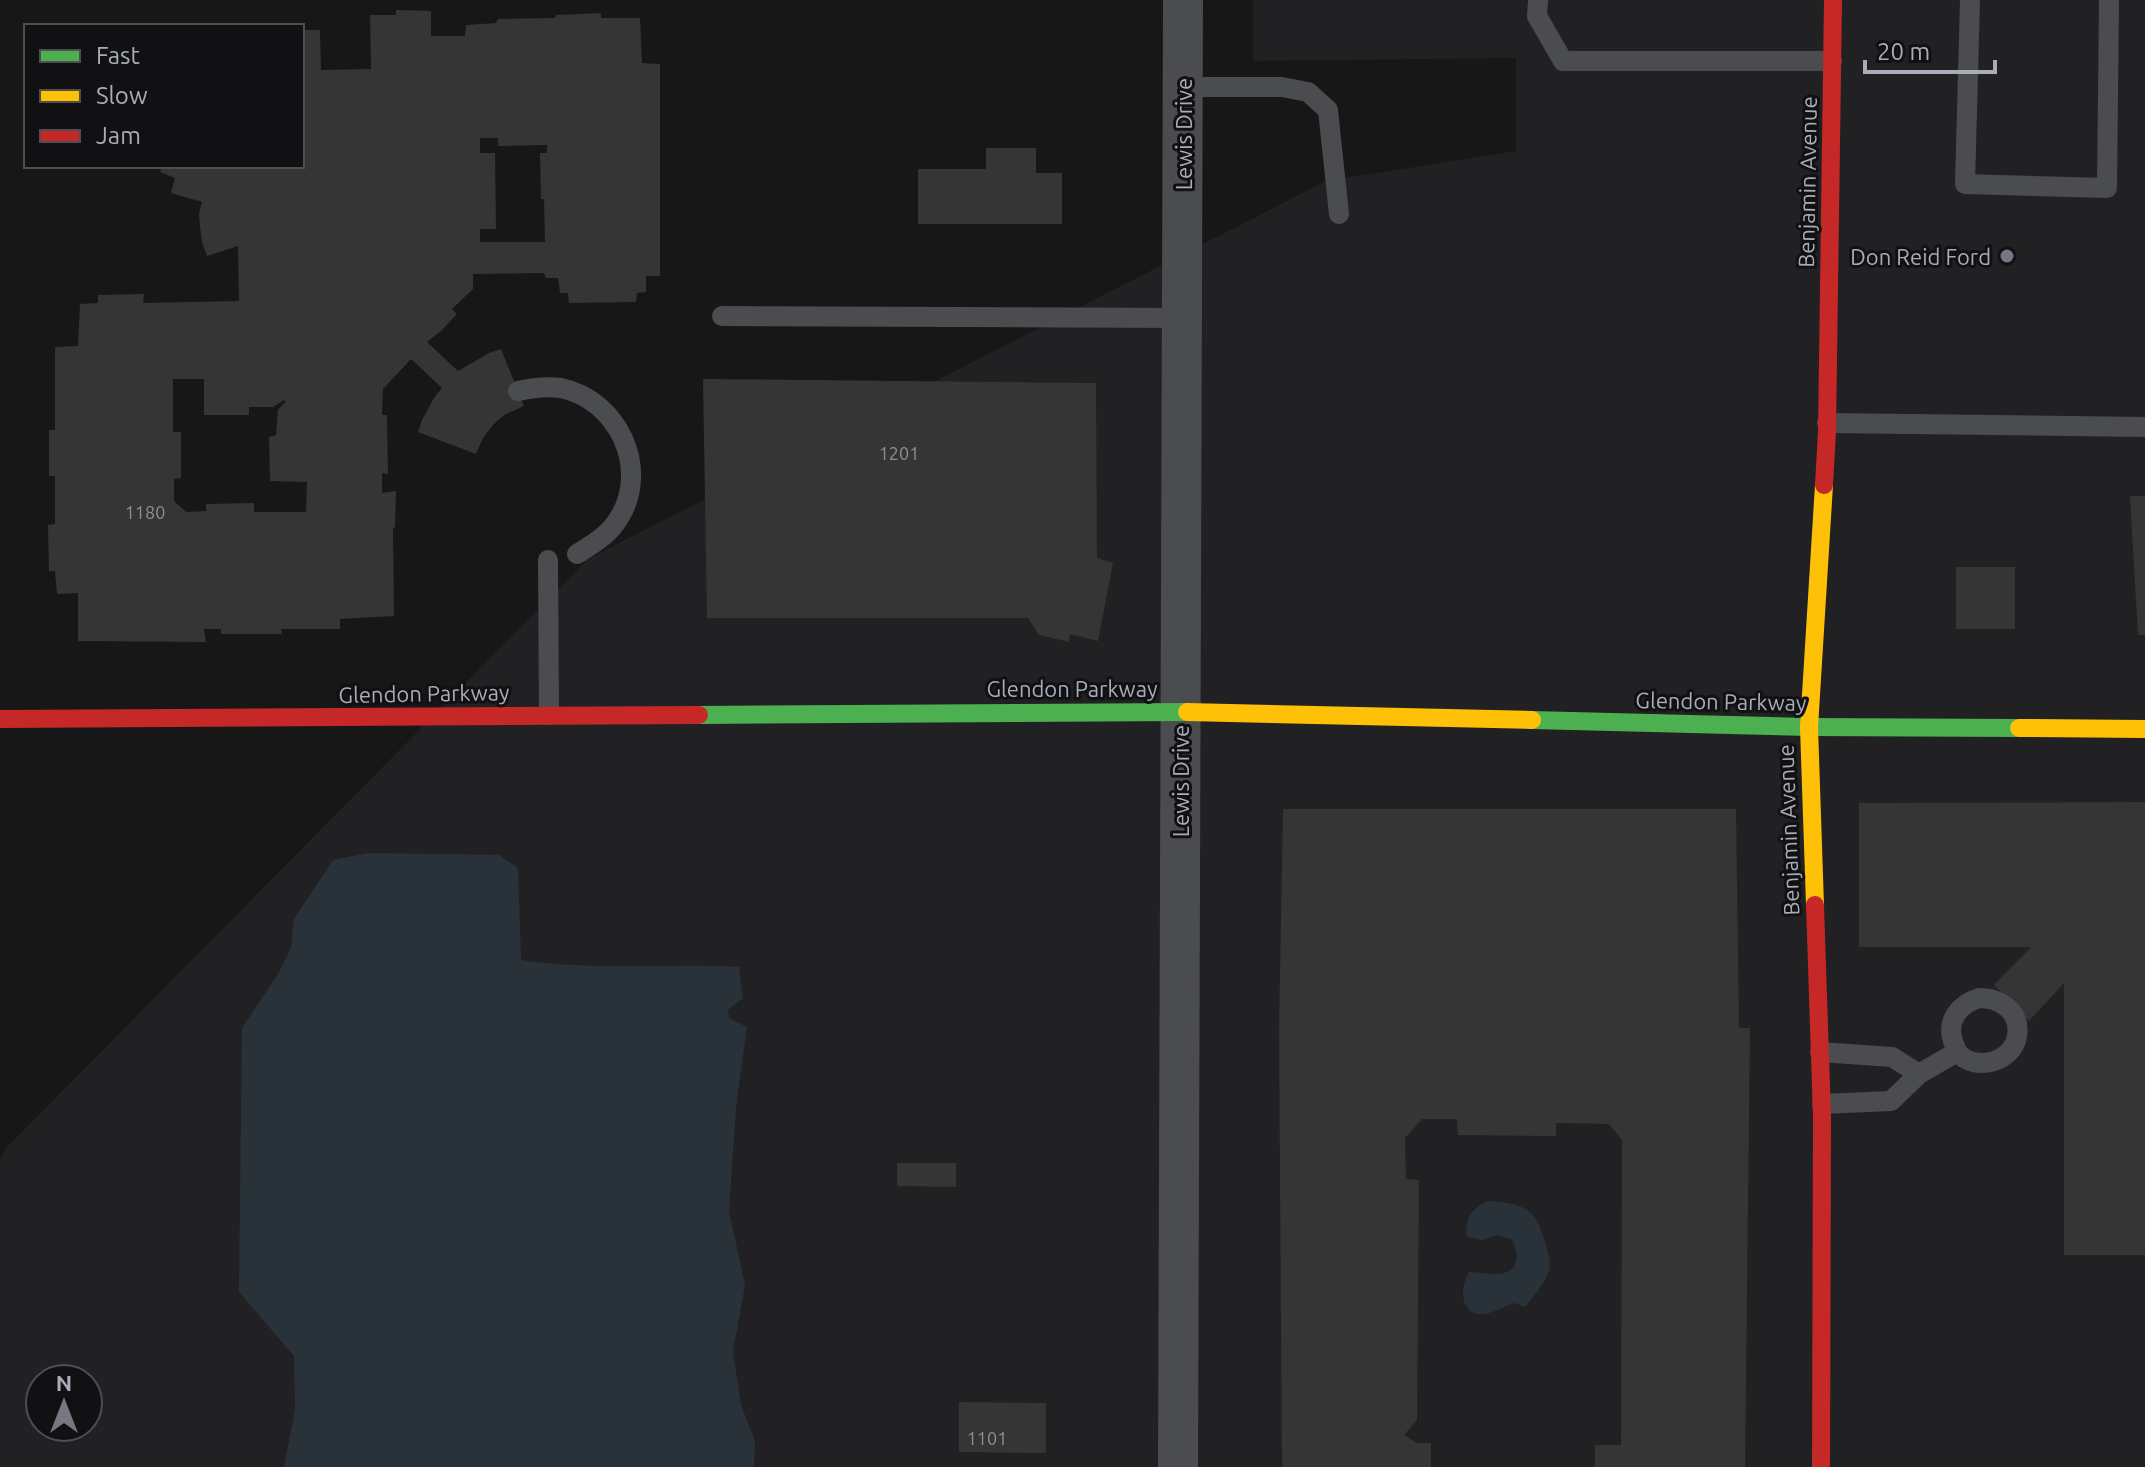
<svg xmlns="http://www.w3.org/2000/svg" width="2145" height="1467" font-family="Ubuntu,sans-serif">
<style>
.built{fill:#212123;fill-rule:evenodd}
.water{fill:#2a3239}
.building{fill:#353536;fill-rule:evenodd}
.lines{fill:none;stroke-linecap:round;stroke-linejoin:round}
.lane{stroke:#4b4c50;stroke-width:20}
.street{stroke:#4b4c50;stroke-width:40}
.fast{stroke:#4caf50;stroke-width:18}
.slow{stroke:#ffc107;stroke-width:18}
.jam{stroke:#c62828;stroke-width:18}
.poi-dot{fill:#757880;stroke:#111113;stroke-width:3}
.labels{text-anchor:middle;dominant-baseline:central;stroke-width:6;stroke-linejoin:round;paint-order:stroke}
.number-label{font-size:18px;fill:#8b8f98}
.street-label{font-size:22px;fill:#a8adb8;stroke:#111113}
.poi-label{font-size:22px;fill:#a8adb8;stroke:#111113;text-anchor:end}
</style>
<rect width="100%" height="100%" fill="#171717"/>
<path class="built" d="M 1253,0 L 2145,0 L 2145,1467 L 0,1467 L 0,1160 L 7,1147 L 588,559 L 1326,181 L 1516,151 L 1516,58 L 1253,61 ZM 40,1379 L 88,1379 L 88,1427 L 40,1427 Z"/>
<g class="water">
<path d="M 368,853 L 499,855 L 518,868 L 521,960 C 593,971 667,963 739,967 L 743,998 L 728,1010 L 729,1018 L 747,1027 L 736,1107 L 729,1211 L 745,1285 L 733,1352 L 741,1405 L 755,1441 L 754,1467 L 284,1467 L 295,1410 L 294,1356 L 239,1292 L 242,1028 L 278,974 L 291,948 L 294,919 L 333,860 Z"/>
<path d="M 1488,1201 C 1526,1204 1536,1208 1546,1245 C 1548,1253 1551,1262 1549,1270 C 1546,1283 1533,1296 1525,1307 L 1514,1303 C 1506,1306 1497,1311 1489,1313 C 1461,1320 1458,1290 1469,1272 C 1480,1272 1494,1276 1504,1273 C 1521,1268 1518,1250 1511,1239 L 1497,1235 L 1483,1240 L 1467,1237 C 1464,1218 1472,1208 1488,1201 Z"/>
</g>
<g class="building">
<path d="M 396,10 L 431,11 L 431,36 L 465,36 L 466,25 L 496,23 L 498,19 L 555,18 L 556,15 L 601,13 L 601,18 L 640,18 L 642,63 L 660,64 L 660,276 L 646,276 L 646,292 L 637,293 L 636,302 L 569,303 L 568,293 L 560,293 L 558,278 L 546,278 L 544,273 L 473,274 L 473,289 L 452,309 L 457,314 L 441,331 L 427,342 L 458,371 L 489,353 L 501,349 L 524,406 L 504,415 L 493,425 L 483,438 L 476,454 L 418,432 L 422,420 L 434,398 L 442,388 L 411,359 L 383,389 L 382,415 L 387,415 L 388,474 L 382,473 L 382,493 L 396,491 L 395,527 L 393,528 L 394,616 L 340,619 L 340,629 L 281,629 L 282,634 L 221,634 L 221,629 L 204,629 L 206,642 L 78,641 L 78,593 L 57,594 L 55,571 L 49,571 L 48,525 L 55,524 L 55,476 L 49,476 L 49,430 L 55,430 L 55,347 L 78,346 L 80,304 L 98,303 L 98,295 L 144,294 L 143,303 L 239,301 L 238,246 L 207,256 L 202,242 L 200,227 L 199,214 L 202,202 L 171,193 L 175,178 L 160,172 L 162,166 L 302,166 L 302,30 L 320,30 L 321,70 L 371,69 L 370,15 L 396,15 ZM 480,138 L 498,138 L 498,146 L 547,145 L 547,153 L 540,153 L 541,199 L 544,199 L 545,242 L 480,242 L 480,229 L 496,229 L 495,153 L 480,153 ZM 173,379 L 204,379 L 204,415 L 249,415 L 249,407 L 273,407 L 284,400 L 286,401 L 278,410 L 276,435 L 269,437 L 270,481 L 307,482 L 306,512 L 254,512 L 254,503 L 206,504 L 206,511 L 186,512 L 174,501 L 174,479 L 181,478 L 181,432 L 173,432 Z"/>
<path d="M 986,148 L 1036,148 L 1036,173 L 1062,173 L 1062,224 L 918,224 L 918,169 L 986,169 Z"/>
<path d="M 703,379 L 1096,383 L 1097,558 L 1113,563 L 1098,641 L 1070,634 L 1069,642 L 1039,635 L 1028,618 L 707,618 Z"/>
<path d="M 2130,496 L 2145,496 L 2145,635 L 2138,635 Z"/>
<rect x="1956" y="567" width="59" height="62"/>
<path d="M 2145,802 L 2145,1255 L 2064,1255 L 2064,983 L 2029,1021 L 1994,985 L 2031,947 L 1859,947 L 1859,803 Z"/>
<path d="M 1283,809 L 1736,809 L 1739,1028 L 1750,1028 L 1745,1467 L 1595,1467 L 1595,1445 L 1621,1445 L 1622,1140 L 1609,1124 L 1556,1123 L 1556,1136 L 1458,1135 L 1457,1119 L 1422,1119 L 1405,1138 L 1406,1179 L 1419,1180 L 1417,1420 L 1404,1435 L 1417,1443 L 1431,1443 L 1431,1467 L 1282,1467 L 1279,1031 Z"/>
<path d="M 897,1163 L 956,1163 L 956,1187 L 897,1186 Z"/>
<path d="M 959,1402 L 1046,1403 L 1046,1453 L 959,1452 Z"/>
</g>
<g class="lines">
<g class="lane">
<path d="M 1538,0 L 1537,16 L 1563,61 L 1832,61"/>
<path d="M 1970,0 L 1965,184 L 2107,188 L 2109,0"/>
<path d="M 1183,87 L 1282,87 L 1308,92 L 1328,110 L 1339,214"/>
<path d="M 722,316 L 1182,318"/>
<path d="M 518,391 C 531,388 547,386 561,388 C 618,400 650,468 619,518 C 609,535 593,544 577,554"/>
<path d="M 1827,423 L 2145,427"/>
<path d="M 548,560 L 549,715"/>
<path d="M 1979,998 C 2001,998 2021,1012 2017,1036 C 2013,1062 1975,1073 1957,1052 C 1957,1052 1953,1041 1953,1041 C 1946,1020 1960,1004 1979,998 Z"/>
<path d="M 1820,1052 L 1892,1057 L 1919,1074"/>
<path d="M 1822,1104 L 1891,1101 L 1919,1074 L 1957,1052"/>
</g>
<path class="street" d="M 1178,1467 L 1183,0"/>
<g class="fast">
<path d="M 699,715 L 1187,712"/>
<path d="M 1532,720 L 1809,727 L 2019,728"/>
</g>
<g class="slow">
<path d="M 1187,712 L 1532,720"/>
<path d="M 2019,728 L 2145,729"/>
<path d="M 1815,905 L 1809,727 L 1824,485"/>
</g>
<g class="jam">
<path d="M 1824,485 L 1827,432 L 1833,0"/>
<path d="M 0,719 L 699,715"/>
<path d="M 1815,905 L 1822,1117 L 1821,1467"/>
</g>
</g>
<circle class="poi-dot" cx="2007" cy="256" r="8"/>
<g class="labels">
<g class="number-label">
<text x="899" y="453">1201</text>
<text x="145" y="512">1180</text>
<text x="987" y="1438">1101</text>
</g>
<g class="street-label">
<text transform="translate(1183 134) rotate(-90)">Lewis Drive</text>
<text transform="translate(1807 182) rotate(-89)">Benjamin Avenue</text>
<text x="1072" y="688">Glendon Parkway</text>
<text transform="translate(424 693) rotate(-1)">Glendon Parkway</text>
<text transform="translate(1721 701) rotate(1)">Glendon Parkway</text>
<text transform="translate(1180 781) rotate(-90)">Lewis Drive</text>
<text transform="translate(1788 830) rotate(-92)">Benjamin Avenue</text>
</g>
<g class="poi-label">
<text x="1991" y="256">Don Reid Ford</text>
</g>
</g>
<rect x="24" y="24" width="280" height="144" fill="#111113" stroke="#4d4f55" stroke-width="2"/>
<rect x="40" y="50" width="40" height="12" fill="#4caf50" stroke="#4d4f55" stroke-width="2"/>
<text x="96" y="64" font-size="24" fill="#a8adb8">Fast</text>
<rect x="40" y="90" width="40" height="12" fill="#ffc107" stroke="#4d4f55" stroke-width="2"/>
<text x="96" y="104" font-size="24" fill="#a8adb8">Slow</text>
<rect x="40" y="130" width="40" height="12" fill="#c62828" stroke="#4d4f55" stroke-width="2"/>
<text x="96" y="144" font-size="24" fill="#a8adb8">Jam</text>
<g transform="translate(64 1403)"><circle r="38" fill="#111113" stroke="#4d4f55" stroke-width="2"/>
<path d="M0-6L14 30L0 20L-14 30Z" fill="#757880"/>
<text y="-12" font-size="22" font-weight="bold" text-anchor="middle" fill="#a8adb8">N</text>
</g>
<path d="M1865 60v12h130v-12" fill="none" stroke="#a8adb8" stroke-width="4"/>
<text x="1877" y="60" font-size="24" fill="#a8adb8" stroke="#111113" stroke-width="6" paint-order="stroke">20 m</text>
</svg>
